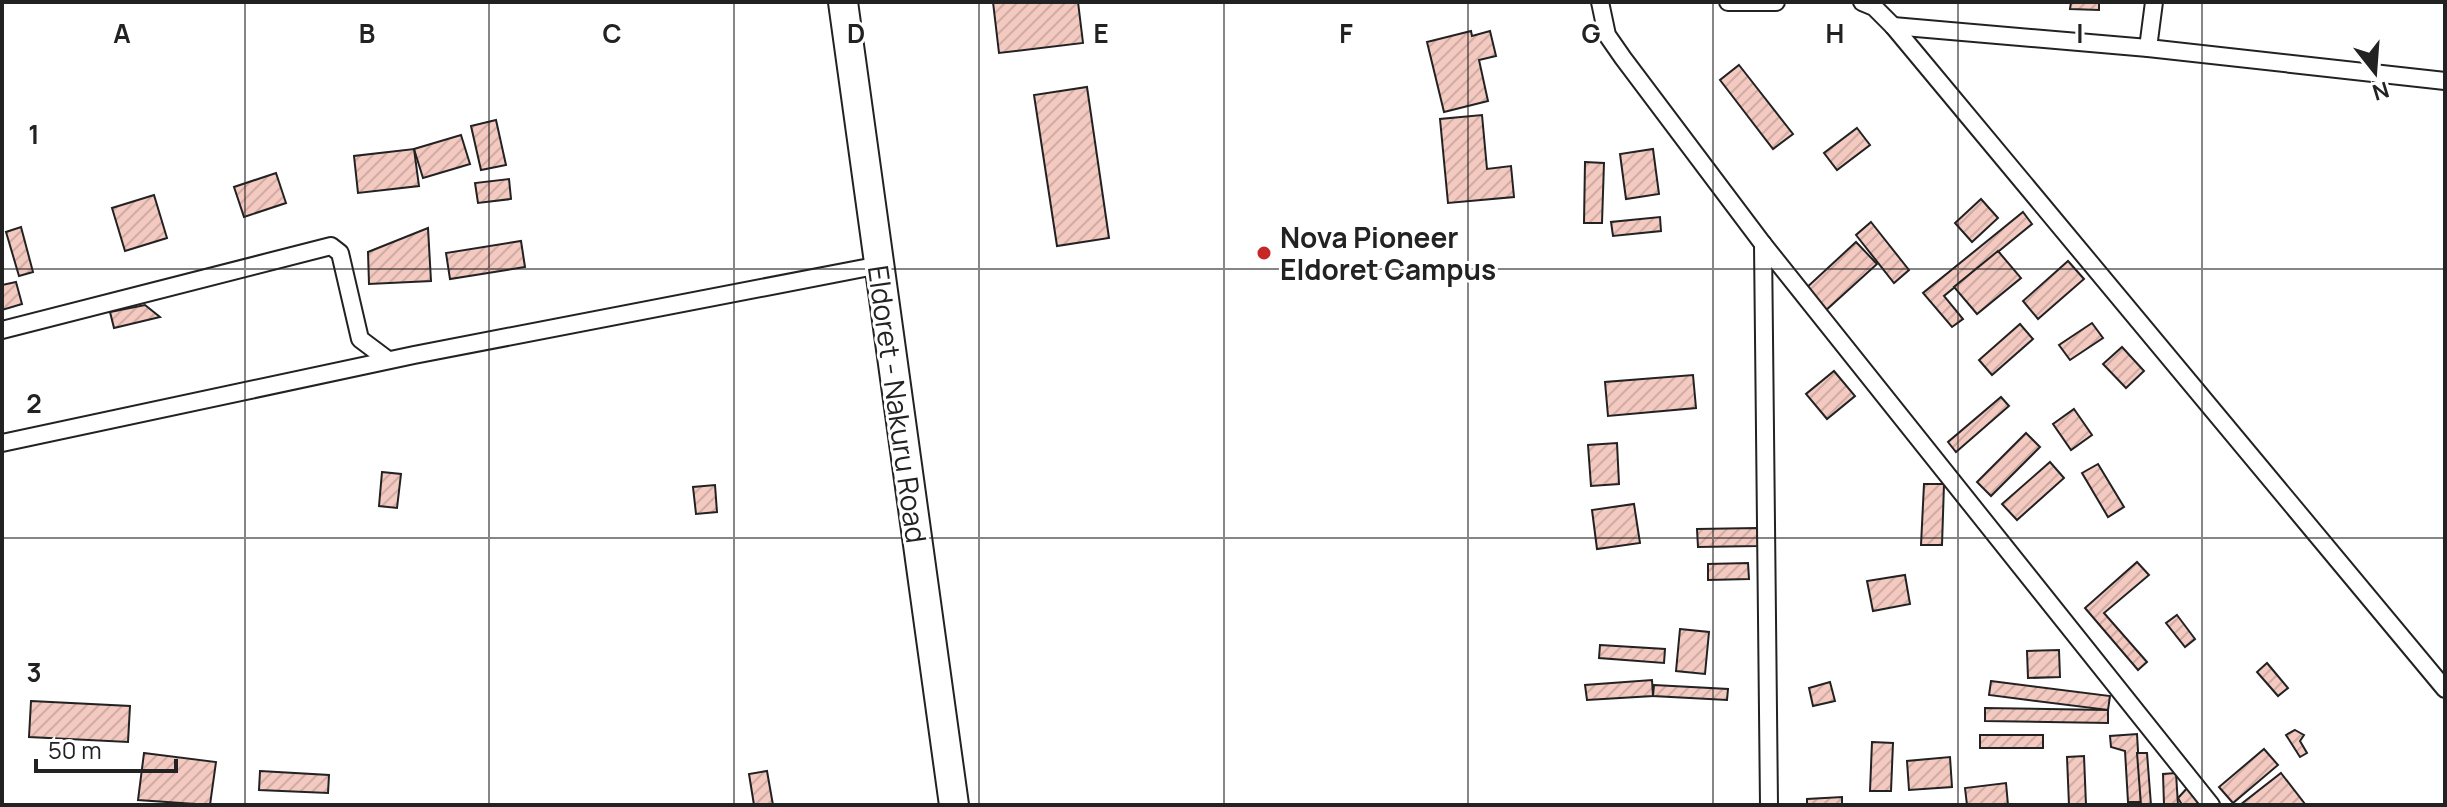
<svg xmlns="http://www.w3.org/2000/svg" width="2447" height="807" font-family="Manrope,sans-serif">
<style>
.building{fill:url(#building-hatch);stroke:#222;stroke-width:2}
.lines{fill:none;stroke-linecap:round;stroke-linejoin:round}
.minor-casing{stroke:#222;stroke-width:20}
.trunk-casing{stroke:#222;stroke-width:32}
.minor{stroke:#fff;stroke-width:16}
.trunk{stroke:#fff;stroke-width:28}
.grid{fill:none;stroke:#222;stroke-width:2;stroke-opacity:0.55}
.poi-dot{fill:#c62828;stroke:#fff;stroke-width:3}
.labels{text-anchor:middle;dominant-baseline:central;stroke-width:6;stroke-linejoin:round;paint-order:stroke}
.poi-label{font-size:28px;font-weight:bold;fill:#222;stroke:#fff;text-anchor:start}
.street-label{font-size:28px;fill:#222;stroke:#fff}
.grid-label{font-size:26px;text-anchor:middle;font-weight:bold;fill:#222;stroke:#fff;stroke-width:6;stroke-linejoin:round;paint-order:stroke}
</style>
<defs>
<pattern id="building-hatch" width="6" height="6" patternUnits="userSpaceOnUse" patternTransform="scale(2)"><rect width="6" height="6" fill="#f3c9c0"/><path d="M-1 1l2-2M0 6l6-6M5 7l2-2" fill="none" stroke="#d0aca5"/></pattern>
</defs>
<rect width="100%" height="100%" fill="#fff"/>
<g class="building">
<path d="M 993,2 L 1078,2 L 1083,43 L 999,53 Z"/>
<path d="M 2071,2 L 2099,2 L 2099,10 L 2070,9 Z"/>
<path d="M 1471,31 L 1472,36 L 1490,31 L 1496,56 L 1479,60 L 1488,101 L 1444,112 L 1427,42 Z"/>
<path d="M 1739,65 L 1793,134 L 1773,149 L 1720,80 Z"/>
<path d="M 1087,87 L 1109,238 L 1057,246 L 1034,95 Z"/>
<path d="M 1482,115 L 1487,169 L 1511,166 L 1514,197 L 1448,203 L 1440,119 Z"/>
<path d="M 496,120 L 506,165 L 481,170 L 471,126 Z"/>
<path d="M 1857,128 L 1870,145 L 1837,170 L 1824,153 Z"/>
<path d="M 461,135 L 470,164 L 423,178 L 414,149 Z"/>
<path d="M 414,149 L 419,186 L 358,193 L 354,156 Z"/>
<path d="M 1653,149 L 1659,194 L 1626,199 L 1620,154 Z"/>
<path d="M 1585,162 L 1604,163 L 1602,223 L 1584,223 Z"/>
<path d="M 276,173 L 286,203 L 244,217 L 234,187 Z"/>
<path d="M 509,179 L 511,199 L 478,203 L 475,183 Z"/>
<path d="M 154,195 L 167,238 L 125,251 L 112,208 Z"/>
<path d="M 1981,199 L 1998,218 L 1972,242 L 1955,223 Z"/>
<path d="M 2023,212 L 2032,224 L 1944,296 L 1963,319 L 1952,327 L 1923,293 Z"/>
<path d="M 1660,217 L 1661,231 L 1613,236 L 1611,222 Z"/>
<path d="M 1871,222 L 1909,270 L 1894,283 L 1856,235 Z"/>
<path d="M 21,227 L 33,272 L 19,276 L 6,232 Z"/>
<path d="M 428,228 L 431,281 L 369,284 L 368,252 Z"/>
<path d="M 521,241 L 525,267 L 450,279 L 446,253 Z"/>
<path d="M 1856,242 L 1877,264 L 1824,312 L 1804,290 Z"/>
<path d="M 1998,251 L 2021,278 L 1977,314 L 1954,287 Z"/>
<path d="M 2068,261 L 2084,279 L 2038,319 L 2023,301 Z"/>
<path d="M 16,282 L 22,304 L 2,310 L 2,285 Z"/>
<path d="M 145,305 L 160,317 L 114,328 L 110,312 Z"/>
<path d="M 2092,323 L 2103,338 L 2070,360 L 2059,345 Z"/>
<path d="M 2020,324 L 2033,339 L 1992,375 L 1979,360 Z"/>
<path d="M 2122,347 L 2144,371 L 2126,388 L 2103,364 Z"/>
<path d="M 1834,371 L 1855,396 L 1827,419 L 1806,394 Z"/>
<path d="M 1693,375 L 1696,408 L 1608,416 L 1605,382 Z"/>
<path d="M 2001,397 L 2009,406 L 1956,452 L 1948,442 Z"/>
<path d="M 2074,409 L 2092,435 L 2071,450 L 2053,424 Z"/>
<path d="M 2026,433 L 2040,447 L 1991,496 L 1977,482 Z"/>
<path d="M 1617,443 L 1619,484 L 1591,486 L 1588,445 Z"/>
<path d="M 2050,462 L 2064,478 L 2017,520 L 2002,504 Z"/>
<path d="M 2098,464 L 2124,507 L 2108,517 L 2082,473 Z"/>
<path d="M 382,472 L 401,474 L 397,508 L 379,506 Z"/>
<path d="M 1924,484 L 1944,484 L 1942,545 L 1921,545 Z"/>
<path d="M 715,485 L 717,512 L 696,514 L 693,487 Z"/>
<path d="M 1634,504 L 1640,543 L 1597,549 L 1592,510 Z"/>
<path d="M 1757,528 L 1758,546 L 1698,547 L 1697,529 Z"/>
<path d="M 2137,562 L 2149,575 L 2104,613 L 2147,662 L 2138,670 L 2085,608 Z"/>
<path d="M 1748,563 L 1749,579 L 1708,580 L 1708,564 Z"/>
<path d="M 1905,575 L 1910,604 L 1873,611 L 1867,581 Z"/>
<path d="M 2177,615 L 2195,639 L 2185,647 L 2166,623 Z"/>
<path d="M 1680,629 L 1709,632 L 1705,674 L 1676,671 Z"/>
<path d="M 1600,645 L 1665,649 L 1664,663 L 1599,658 Z"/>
<path d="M 2059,650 L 2060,677 L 2028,678 L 2027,651 Z"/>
<path d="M 2267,663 L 2288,688 L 2278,696 L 2257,672 Z"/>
<path d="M 1652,680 L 1653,696 L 1587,700 L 1585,685 Z"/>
<path d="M 1991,681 L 2110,696 L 2108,710 L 1989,695 Z"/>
<path d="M 1830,682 L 1835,701 L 1813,706 L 1809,688 Z"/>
<path d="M 1654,685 L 1728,689 L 1727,700 L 1653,696 Z"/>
<path d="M 31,701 L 130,706 L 128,742 L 29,737 Z"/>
<path d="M 1985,708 L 2108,710 L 2108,723 L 1985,721 Z"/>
<path d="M 2295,730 L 2304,735 L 2300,741 L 2307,753 L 2300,757 L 2286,735 Z"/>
<path d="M 2137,734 L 2141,802 L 2128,802 L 2125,751 L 2111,747 L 2110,736 Z"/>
<rect x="1980" y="735" width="63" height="13"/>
<path d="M 1872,742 L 1893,743 L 1891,791 L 1870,791 Z"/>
<path d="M 2264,749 L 2278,765 L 2233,803 L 2219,787 Z"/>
<path d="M 144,753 L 216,762 L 210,805 L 138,800 Z"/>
<path d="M 2137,753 L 2147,753 L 2151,805 L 2141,805 Z"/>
<path d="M 2084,756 L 2086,805 L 2069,805 L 2067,757 Z"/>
<path d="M 1950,757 L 1952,787 L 1909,790 L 1907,761 Z"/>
<path d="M 260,771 L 329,775 L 328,793 L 259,790 Z"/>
<path d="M 767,771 L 773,805 L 754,805 L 749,774 Z"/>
<path d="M 2176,773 L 2178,805 L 2164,805 L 2163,774 Z"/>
<path d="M 2281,773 L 2305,804 L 2240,805 Z"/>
<path d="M 2006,783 L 2008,805 L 1967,805 L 1965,788 Z"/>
<path d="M 2188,787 L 2201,805 L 2182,805 L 2178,798 Z"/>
<path d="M 1842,797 L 1842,805 L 1807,805 L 1807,799 Z"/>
</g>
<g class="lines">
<g class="minor-casing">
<g id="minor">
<path d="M 1600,2 L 1607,35 L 1623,58 L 1763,244 L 2211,805"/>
<path d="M 1728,2 L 1776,2"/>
<path d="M 1862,2 L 1874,7 L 1893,26 L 2445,689"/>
<path d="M 1893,26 L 2148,48 L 2154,2"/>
<path d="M 2148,48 L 2445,81"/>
<path d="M 1763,244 L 1769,805"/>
<path d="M 2,330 L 331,246 L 340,253 L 360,339 L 388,360"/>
<path d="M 2,443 L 414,355 L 880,265"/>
</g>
</g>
<g class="trunk-casing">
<path id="trunk" d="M 843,2 L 954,805"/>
</g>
<use href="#minor" class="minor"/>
<use href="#trunk" class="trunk"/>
</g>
<path class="grid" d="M 245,2 L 245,805M 489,2 L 489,805M 734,2 L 734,805M 979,2 L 979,805M 1224,2 L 1224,805M 1468,2 L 1468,805M 1713,2 L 1713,805M 1958,2 L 1958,805M 2202,2 L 2202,805M 2,269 L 2445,269M 2,538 L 2445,538"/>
<circle class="poi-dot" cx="1264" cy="253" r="8"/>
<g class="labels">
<g class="poi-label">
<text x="1280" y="237">Nova Pioneer<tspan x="1280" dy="32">Eldoret Campus</tspan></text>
</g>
<g class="street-label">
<text transform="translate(898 404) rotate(82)">Eldoret - Nakuru Road</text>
</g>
</g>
<g class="grid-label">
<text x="122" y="43">A</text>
<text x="367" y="43">B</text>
<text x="612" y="43">C</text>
<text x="856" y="43">D</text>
<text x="1101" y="43">E</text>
<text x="1346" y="43">F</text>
<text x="1591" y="43">G</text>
<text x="1835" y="43">H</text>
<text x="2080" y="43">I</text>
<text x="34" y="144">1</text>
<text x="34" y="413">2</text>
<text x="34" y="682">3</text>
</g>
<rect width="2447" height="807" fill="none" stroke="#222222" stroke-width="8"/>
<g transform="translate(2375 72) rotate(163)" stroke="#ffffff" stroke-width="6" paint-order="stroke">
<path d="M0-6L14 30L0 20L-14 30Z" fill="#222222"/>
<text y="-12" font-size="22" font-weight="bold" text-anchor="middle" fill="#222222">N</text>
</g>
<path d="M36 759v12h140v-12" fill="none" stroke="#222222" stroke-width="4"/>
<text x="48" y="759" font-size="24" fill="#222222" stroke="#ffffff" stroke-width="6" paint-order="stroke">50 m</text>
</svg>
